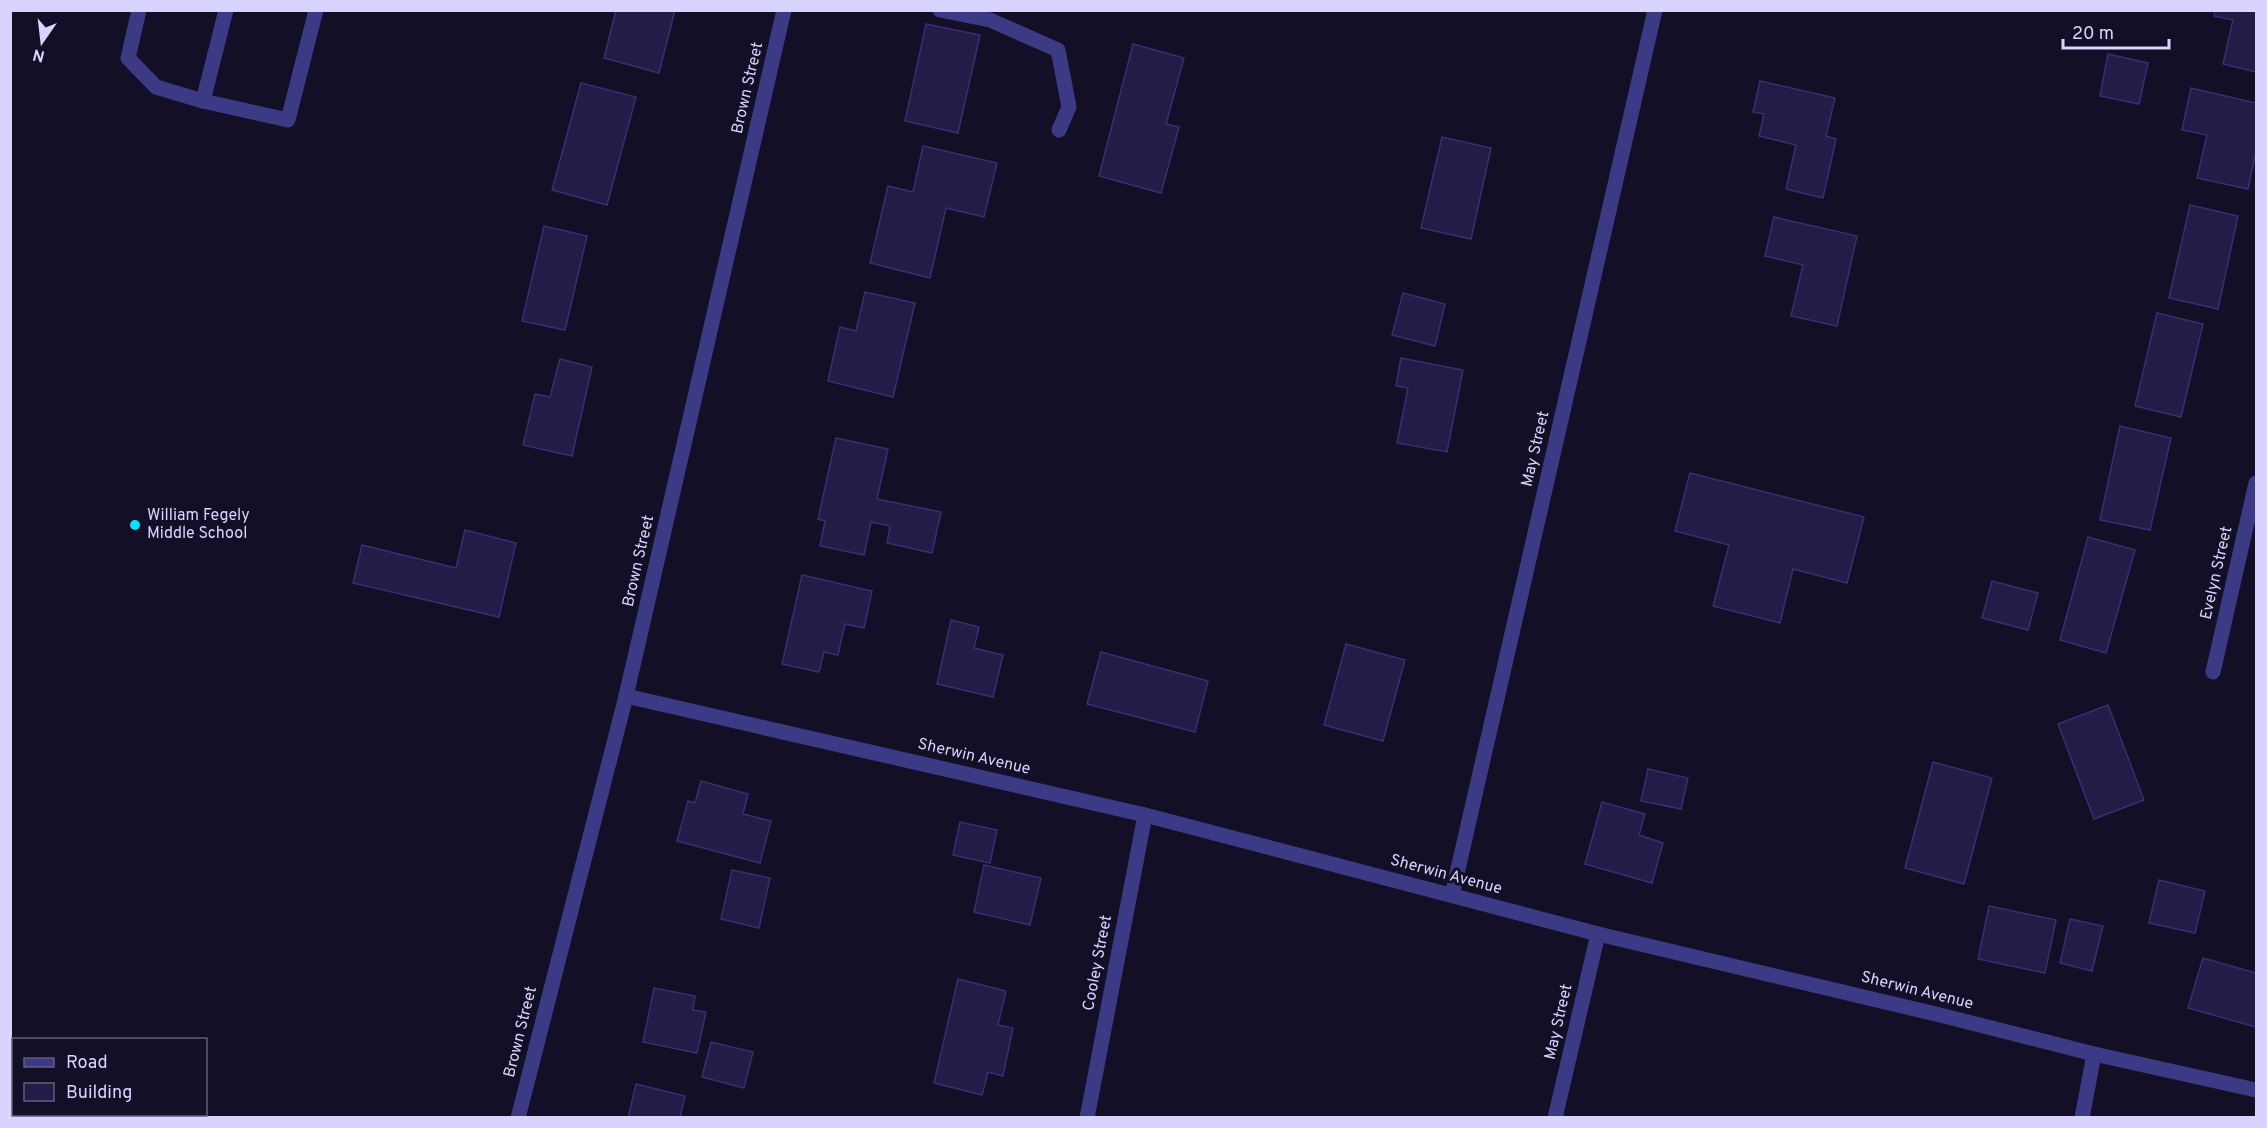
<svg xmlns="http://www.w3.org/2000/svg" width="2267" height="1128" font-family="Overpass,sans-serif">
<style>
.building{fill:#241b47;stroke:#3b2d73;stroke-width:1.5}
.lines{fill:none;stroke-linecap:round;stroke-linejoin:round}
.lane{stroke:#3d3a85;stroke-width:15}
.street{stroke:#3d3a85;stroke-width:15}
.poi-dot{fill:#00e5ff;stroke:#130f26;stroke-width:2}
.labels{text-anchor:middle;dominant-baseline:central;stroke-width:6;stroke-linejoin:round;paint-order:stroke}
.street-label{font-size:16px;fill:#d9d4ff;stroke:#130f26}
.poi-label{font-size:16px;fill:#d9d4ff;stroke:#130f26;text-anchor:start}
</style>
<rect width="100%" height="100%" fill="#130f26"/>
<g class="building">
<path d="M 616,10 L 675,10 L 659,73 L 604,58 Z"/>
<path d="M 2215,10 L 2256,10 L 2256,72 L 2223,64 L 2233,20 L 2214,16 Z"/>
<path d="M 926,24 L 980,35 L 958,133 L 905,121 Z"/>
<path d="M 1133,44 L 1184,58 L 1166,124 L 1179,127 L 1161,193 L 1099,176 Z"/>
<path d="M 2108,54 L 2148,63 L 2139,104 L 2100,96 Z"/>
<path d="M 1760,81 L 1835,98 L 1826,136 L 1836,139 L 1823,198 L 1786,189 L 1796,145 L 1759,136 L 1764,114 L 1753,112 Z"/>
<path d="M 581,83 L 636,97 L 607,205 L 552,190 Z"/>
<path d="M 2191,88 L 2256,103 L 2256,151 L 2248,189 L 2197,178 L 2207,135 L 2182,130 Z"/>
<path d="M 1442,137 L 1491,148 L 1471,239 L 1421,228 Z"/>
<path d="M 923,146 L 997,163 L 984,217 L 946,208 L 930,278 L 870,263 L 888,186 L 913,192 Z"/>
<path d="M 2190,205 L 2238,216 L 2218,309 L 2169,298 Z"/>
<path d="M 1774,217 L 1857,236 L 1837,326 L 1791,316 L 1803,265 L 1765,256 Z"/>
<path d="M 544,226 L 587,236 L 565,330 L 522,321 Z"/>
<path d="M 865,292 L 915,303 L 893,397 L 828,381 L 840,327 L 856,331 Z"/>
<path d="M 1403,293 L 1445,304 L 1435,346 L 1392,335 Z"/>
<path d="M 2157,313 L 2203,324 L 2181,417 L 2135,406 Z"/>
<path d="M 1401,358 L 1463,370 L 1447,452 L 1397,443 L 1408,388 L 1396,386 Z"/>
<path d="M 560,359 L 592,367 L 572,456 L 523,445 L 535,394 L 550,397 Z"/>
<path d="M 2120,426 L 2171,438 L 2150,530 L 2100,520 Z"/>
<path d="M 836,438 L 888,449 L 877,499 L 941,512 L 932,553 L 887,543 L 890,526 L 871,522 L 864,555 L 820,546 L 825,521 L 818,519 Z"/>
<path d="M 1690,473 L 1864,517 L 1847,583 L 1793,569 L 1780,623 L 1713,606 L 1729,545 L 1675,531 Z"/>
<path d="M 465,530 L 516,543 L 499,617 L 353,583 L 362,545 L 456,568 Z"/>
<path d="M 2088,537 L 2135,550 L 2106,653 L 2060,640 Z"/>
<path d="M 802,575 L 872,591 L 864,628 L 845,624 L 838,655 L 824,652 L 819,672 L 782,664 Z"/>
<path d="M 1992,581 L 2038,593 L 2028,630 L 1982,618 Z"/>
<path d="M 951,620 L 979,627 L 974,648 L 1003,655 L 993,697 L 937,684 Z"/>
<path d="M 1346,644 L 1405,660 L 1383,741 L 1324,725 Z"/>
<path d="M 1101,652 L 1208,681 L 1195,732 L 1087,704 Z"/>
<path d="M 2108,705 L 2144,800 L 2094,819 L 2058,724 Z"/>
<path d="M 1933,762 L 1992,778 L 1964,884 L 1905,868 Z"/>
<path d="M 1648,769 L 1688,778 L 1681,809 L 1641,801 Z"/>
<path d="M 701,781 L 748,794 L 743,814 L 771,821 L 760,863 L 677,841 L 688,801 L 695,803 Z"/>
<path d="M 1602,802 L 1645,814 L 1639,835 L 1663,843 L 1652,883 L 1585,864 Z"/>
<path d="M 960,822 L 997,830 L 990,863 L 953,855 Z"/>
<path d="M 984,865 L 1041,878 L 1030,925 L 974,912 Z"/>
<path d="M 732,870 L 770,878 L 759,928 L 721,919 Z"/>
<path d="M 2159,880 L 2205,891 L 2195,933 L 2149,923 Z"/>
<path d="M 1989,906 L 2056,920 L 2045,973 L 1978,959 Z"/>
<path d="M 2070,919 L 2103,926 L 2092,971 L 2060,963 Z"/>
<path d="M 2203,958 L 2256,973 L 2256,1027 L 2188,1008 Z"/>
<path d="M 958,979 L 1006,991 L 998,1025 L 1013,1028 L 1003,1076 L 988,1072 L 982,1095 L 934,1083 Z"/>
<path d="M 654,988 L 695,996 L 693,1010 L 706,1012 L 697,1053 L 643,1042 Z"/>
<path d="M 711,1042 L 753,1052 L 744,1088 L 702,1077 Z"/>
<path d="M 636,1084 L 685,1096 L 680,1118 L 628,1118 Z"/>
</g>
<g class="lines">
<g class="lane">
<path d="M 139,10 L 128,58 L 156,87 L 203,101 L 288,120 L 316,10"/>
<path d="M 940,10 L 990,20 L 1058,50 L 1069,107 L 1059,130"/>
<path d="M 203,101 L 226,10"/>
</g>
<g class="street">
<path d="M 2213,672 L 2256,483"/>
<path d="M 626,696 L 1145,815 L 1598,934 L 1940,1015 L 2094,1054 L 2256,1090"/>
<path d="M 1452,895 L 1655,10"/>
<path d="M 518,1118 L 626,696 L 784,10"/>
<path d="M 1087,1118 L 1145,815"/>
<path d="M 1555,1118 L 1598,934"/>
<path d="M 2082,1118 L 2094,1054"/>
</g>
</g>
<circle class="poi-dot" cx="135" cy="525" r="6"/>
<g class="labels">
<g class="street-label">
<text transform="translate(748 88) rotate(-77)">Brown Street</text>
<text transform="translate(1536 449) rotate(-77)">May Street</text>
<text transform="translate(639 561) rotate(-77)">Brown Street</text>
<text transform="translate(2217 573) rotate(-77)">Evelyn Street</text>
<text transform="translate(974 757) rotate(13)">Sherwin Avenue</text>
<text transform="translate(1446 875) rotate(15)">Sherwin Avenue</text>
<text transform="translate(1098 963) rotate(-79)">Cooley Street</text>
<text transform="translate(1917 991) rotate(14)">Sherwin Avenue</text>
<text transform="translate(1559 1022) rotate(-77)">May Street</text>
<text transform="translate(521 1032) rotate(-76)">Brown Street</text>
</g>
<g class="poi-label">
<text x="147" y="516">William Fegely<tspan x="147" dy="18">Middle School</tspan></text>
</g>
</g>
<rect width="2267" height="1128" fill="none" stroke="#d9d4ff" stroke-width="24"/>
<rect x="12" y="1038" width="195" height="78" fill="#130f26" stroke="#625e7d" stroke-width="1.5"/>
<rect x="24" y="1058" width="30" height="9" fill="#3d3a85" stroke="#625e7d" stroke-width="1.5"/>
<text x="66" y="1068" font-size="18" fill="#d9d4ff">Road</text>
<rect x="24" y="1083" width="30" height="18" fill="#241b47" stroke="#625e7d" stroke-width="1.5"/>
<text x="66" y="1098" font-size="18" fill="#d9d4ff">Building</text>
<g transform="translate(42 42) rotate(194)" stroke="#130f26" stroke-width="4.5" paint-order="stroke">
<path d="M0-4.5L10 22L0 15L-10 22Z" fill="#d9d4ff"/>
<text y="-9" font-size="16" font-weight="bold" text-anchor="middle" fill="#d9d4ff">N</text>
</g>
<path d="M2063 39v9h106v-9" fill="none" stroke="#d9d4ff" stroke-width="3"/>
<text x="2072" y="39" font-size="18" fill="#d9d4ff" stroke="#130f26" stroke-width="4.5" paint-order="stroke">20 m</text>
</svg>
